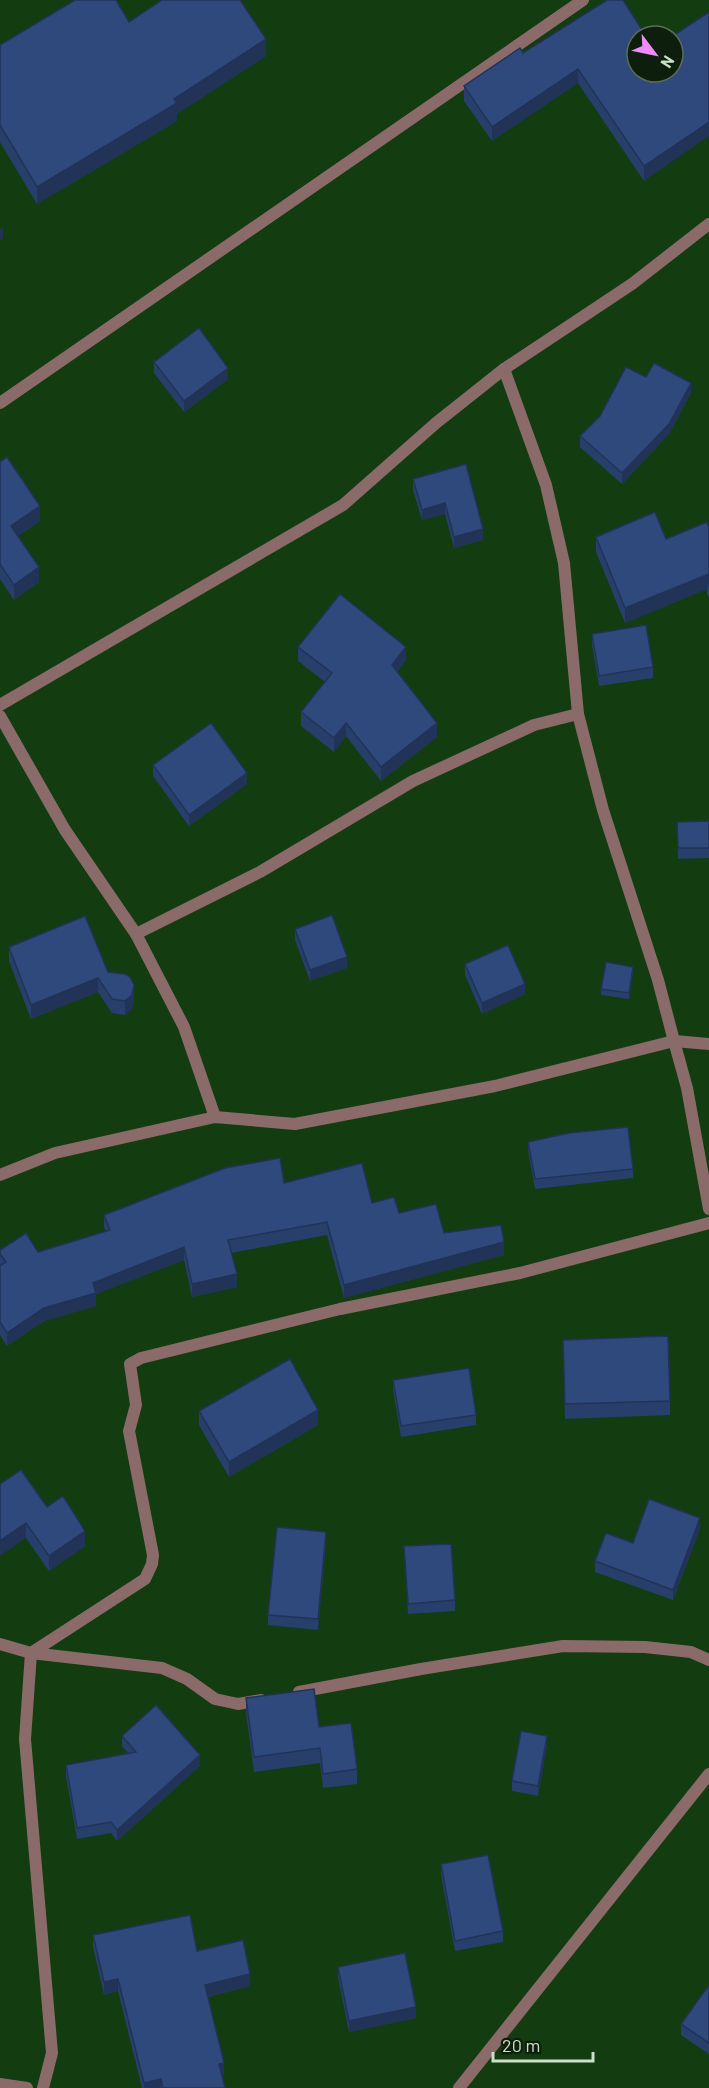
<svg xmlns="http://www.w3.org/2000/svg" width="709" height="2088" font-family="Barlow,sans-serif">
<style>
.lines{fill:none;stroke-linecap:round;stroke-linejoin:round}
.minor{stroke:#8a6b69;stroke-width:12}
.tertiary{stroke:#8a6b69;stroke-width:12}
.wall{fill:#283f6b}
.shaded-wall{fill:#213357}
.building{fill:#2f497c;stroke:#213357;stroke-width:1.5}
</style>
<rect width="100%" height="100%" fill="#133c11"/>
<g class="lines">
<g class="minor">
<path d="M 504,369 L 546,485 L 564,563 L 578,714 L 603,810 L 658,980 L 674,1041 L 687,1088 L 709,1209"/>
<path d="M 0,403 L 583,0"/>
<path d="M 0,705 L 343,505 L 436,423 L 504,369 L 632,284 L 709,224"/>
<path d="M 0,716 L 65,830 L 136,934 L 184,1027 L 215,1117"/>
<path d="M 136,934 L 260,872 L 413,781 L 534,725 L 578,714"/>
<path d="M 0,1175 L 55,1153 L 215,1117 L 295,1124 L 495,1086 L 674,1041 L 709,1044"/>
<path d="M 0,1644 L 31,1653 L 162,1668 L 187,1679 L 215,1699 L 238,1704 L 261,1700"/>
<path d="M 299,1692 L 421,1669 L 563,1646 L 645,1647 L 691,1652 L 709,1660"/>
<path d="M 0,2084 L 27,2088"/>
<path d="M 43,2088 L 52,2053 L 25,1739 L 31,1653 L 145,1579 L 152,1564 L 153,1555 L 129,1431 L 136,1405 L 130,1364 L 141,1358 L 340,1309 L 520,1273 L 709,1223"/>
</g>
<path class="tertiary" d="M 459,2088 L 709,1774"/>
</g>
<g class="wall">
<path d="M 637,36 L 673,72 L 644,181 L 578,83 L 492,141 L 464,101 L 464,86 L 523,53 Z"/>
<path d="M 0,45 L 266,56 L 177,114 L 177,121 L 37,204 L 0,142 Z"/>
<path d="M 154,362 L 228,379 L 184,412 L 154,373 Z"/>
<path d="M 646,377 L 691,393 L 669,434 L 622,484 L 580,447 L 580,436 Z"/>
<path d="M 0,462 L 40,521 L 18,536 L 39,582 L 14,600 L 0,579 Z"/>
<path d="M 466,464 L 483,540 L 454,548 L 445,514 L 422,520 L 413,490 L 413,479 Z"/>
<path d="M 709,528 L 709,598 L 707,594 L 707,589 L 625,623 L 596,552 L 596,537 L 666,539 Z"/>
<path d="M 592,634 L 653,667 L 653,678 L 599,686 L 592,645 Z"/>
<path d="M 298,647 L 406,660 L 397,672 L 437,737 L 381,781 L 346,736 L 334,752 L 301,726 L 301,712 L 325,682 L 298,661 Z"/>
<path d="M 153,765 L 247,784 L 189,826 L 153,776 Z"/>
<path d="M 709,821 L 709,858 L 678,859 L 677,822 Z"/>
<path d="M 295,929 L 347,968 L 310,981 L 295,940 Z"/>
<path d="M 9,947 L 108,972 L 134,999 L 132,1009 L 125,1015 L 112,1013 L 98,992 L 31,1019 L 9,961 Z"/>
<path d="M 465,964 L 525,994 L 482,1014 L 465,975 Z"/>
<path d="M 633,973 L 629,999 L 601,995 L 601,989 Z"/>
<path d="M 528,1142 L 633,1169 L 633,1178 L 535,1189 L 528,1151 Z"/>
<path d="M 284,1183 L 372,1203 L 399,1213 L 444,1233 L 504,1255 L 344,1298 L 327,1235 L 231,1253 L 237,1287 L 192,1297 L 184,1260 L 96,1294 L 96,1306 L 44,1321 L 7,1346 L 0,1335 L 0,1250 L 38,1252 L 106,1231 L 104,1227 L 104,1215 Z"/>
<path d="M 563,1340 L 670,1401 L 670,1415 L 565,1419 Z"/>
<path d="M 393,1380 L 476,1415 L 476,1425 L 401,1437 L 393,1390 Z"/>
<path d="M 199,1411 L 318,1425 L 229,1477 L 199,1425 Z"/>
<path d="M 0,1484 L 47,1507 L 85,1546 L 49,1571 L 26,1538 Z"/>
<path d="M 700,1529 L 673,1600 L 595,1572 L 595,1561 L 633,1543 Z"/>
<path d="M 326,1542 L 318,1630 L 268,1625 L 268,1615 Z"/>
<path d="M 404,1546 L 455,1600 L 455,1611 L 408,1614 Z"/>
<path d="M 246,1698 L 319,1727 L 357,1769 L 357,1784 L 323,1788 L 320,1763 L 254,1772 L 246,1713 Z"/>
<path d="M 122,1736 L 200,1766 L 117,1841 L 111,1833 L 77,1839 L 66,1776 L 66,1765 L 128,1753 L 122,1746 Z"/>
<path d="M 547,1746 L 538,1796 L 512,1791 L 512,1781 Z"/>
<path d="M 441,1864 L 503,1931 L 503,1942 L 455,1951 L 441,1875 Z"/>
<path d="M 93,1935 L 197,1951 L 250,1986 L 208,1997 L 224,2075 L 222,2076 L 225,2088 L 142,2088 L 118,1991 L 104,1995 L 93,1947 Z"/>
<path d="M 338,1967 L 416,2018 L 349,2032 L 338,1978 Z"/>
<path d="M 709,1985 L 709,2054 L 681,2035 L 681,2024 Z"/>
</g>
<g class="shaded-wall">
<path d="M 266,39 L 266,56 L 177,114 L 177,121 L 37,204 L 37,187 L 174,99 Z"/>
<path d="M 578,69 L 578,83 L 492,141 L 492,127 Z"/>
<path d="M 709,122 L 709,136 L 644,181 L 644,166 Z"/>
<path d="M 3,227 L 3,238 L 0,241 L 0,230 Z"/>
<path d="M 228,368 L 228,379 L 184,412 L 184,401 Z"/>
<path d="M 691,383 L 691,393 L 669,434 L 622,484 L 622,473 Z"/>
<path d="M 445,503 L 445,514 L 422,520 L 422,510 Z"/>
<path d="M 40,506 L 40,521 L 11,541 L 11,526 Z"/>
<path d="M 483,529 L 483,540 L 454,548 L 454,537 Z"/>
<path d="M 39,567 L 39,582 L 14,600 L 14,585 Z"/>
<path d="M 709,574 L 709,587 L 707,583 L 707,589 L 625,623 L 625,608 Z"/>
<path d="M 406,647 L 406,660 L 392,678 L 392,665 Z"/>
<path d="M 346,723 L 346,736 L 334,752 L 334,738 Z"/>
<path d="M 437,723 L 437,737 L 381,781 L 381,767 Z"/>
<path d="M 247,773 L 247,784 L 189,826 L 189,815 Z"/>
<path d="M 347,957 L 347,968 L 310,981 L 310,970 Z"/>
<path d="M 633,967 L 633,973 L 629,999 L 629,993 Z"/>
<path d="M 98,978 L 98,992 L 31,1019 L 31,1005 Z"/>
<path d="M 525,984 L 525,994 L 482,1014 L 482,1003 Z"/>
<path d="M 134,985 L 134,999 L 132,1009 L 125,1015 L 125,1001 Z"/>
<path d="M 504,1242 L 504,1255 L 344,1298 L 344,1285 Z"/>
<path d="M 184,1247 L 184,1260 L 96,1294 L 96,1306 L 44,1321 L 7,1346 L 7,1333 L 44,1308 L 93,1283 Z"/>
<path d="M 237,1274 L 237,1287 L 192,1297 L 192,1284 Z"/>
<path d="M 318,1410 L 318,1425 L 229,1477 L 229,1462 Z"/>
<path d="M 700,1518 L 700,1529 L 673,1600 L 673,1590 Z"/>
<path d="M 26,1523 L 26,1538 L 0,1556 L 0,1541 Z"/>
<path d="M 85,1531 L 85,1546 L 49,1571 L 49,1556 Z"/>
<path d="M 326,1532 L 326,1542 L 318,1630 L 318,1619 Z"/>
<path d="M 547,1736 L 547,1746 L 538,1796 L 538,1786 Z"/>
<path d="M 200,1755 L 200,1766 L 117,1841 L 117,1830 Z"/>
<path d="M 250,1974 L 250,1986 L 205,1997 L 205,1985 Z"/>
<path d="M 118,1979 L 118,1991 L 104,1995 L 104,1982 Z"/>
<path d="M 416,2007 L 416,2018 L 349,2032 L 349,2021 Z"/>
<path d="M 224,2063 L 224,2075 L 219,2076 L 219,2064 Z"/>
<path d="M 161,2079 L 161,2088 L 144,2088 L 144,2083 Z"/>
</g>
<g class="building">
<path d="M 75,0 L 116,0 L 129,22 L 162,0 L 240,0 L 266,39 L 174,99 L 177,103 L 37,187 L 0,125 L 0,45 Z"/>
<path d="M 607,0 L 623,0 L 646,36 L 637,36 L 637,72 L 673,72 L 673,36 L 709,12 L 709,122 L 644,166 L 578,69 L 492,127 L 464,86 L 520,48 L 523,53 Z"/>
<path d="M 199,328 L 228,368 L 184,401 L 154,362 Z"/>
<path d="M 654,363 L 691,383 L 669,424 L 622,473 L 580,436 L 600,416 L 626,367 L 646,377 Z"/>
<path d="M 7,457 L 40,506 L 11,526 L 39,567 L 14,585 L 0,564 L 0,462 Z"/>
<path d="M 466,464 L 483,529 L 454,537 L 445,503 L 422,510 L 413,479 Z"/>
<path d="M 655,512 L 666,539 L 707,522 L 709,528 L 709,574 L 625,608 L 596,537 Z"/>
<path d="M 340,594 L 406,647 L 392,665 L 437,723 L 381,767 L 346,723 L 334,738 L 301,712 L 332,673 L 298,647 Z"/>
<path d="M 646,625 L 653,667 L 599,676 L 592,634 Z"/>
<path d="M 211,723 L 247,773 L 189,815 L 153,765 Z"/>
<path d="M 709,821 L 709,848 L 678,848 L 677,822 Z"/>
<path d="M 332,915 L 347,957 L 310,970 L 295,929 Z"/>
<path d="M 85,916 L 108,972 L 125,974 L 130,977 L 134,985 L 132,995 L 125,1001 L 112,999 L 98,978 L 31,1005 L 9,947 Z"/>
<path d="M 508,945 L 525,984 L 482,1003 L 465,964 Z"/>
<path d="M 606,962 L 633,967 L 629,993 L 601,989 Z"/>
<path d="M 628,1127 L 633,1169 L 535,1179 L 528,1142 L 569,1133 Z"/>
<path d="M 280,1158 L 284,1183 L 362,1163 L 372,1203 L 394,1197 L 399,1213 L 436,1204 L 444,1233 L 501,1225 L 504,1242 L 344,1285 L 327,1222 L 228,1240 L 237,1274 L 192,1284 L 184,1247 L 93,1283 L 96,1293 L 44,1308 L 7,1333 L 0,1322 L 0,1266 L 6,1262 L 0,1254 L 0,1250 L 26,1233 L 38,1252 L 110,1230 L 104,1215 L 225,1168 Z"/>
<path d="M 668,1336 L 670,1401 L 565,1404 L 563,1340 Z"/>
<path d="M 290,1359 L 318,1410 L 229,1462 L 199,1411 Z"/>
<path d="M 469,1368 L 476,1415 L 401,1426 L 393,1380 Z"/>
<path d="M 21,1470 L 47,1507 L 63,1496 L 85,1531 L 49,1556 L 26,1523 L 0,1541 L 0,1484 Z"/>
<path d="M 649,1499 L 700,1518 L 673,1590 L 595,1561 L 606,1533 L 633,1543 Z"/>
<path d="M 277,1527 L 326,1532 L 318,1619 L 268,1615 Z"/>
<path d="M 451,1544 L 455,1600 L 408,1604 L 404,1546 Z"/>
<path d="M 314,1689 L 319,1727 L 351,1723 L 357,1769 L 323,1774 L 320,1748 L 254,1757 L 246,1698 Z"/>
<path d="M 156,1705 L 200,1755 L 117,1830 L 111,1822 L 77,1828 L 66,1765 L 136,1752 L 122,1736 Z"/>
<path d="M 521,1731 L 547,1736 L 538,1786 L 512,1781 Z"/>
<path d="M 488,1855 L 503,1931 L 455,1941 L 441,1864 Z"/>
<path d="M 190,1915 L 197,1951 L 243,1940 L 250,1974 L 205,1985 L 224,2063 L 219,2064 L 225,2088 L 163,2088 L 161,2079 L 144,2083 L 118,1979 L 104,1982 L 93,1935 Z"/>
<path d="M 405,1953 L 416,2007 L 349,2021 L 338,1967 Z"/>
<path d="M 709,1985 L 709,2043 L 681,2024 Z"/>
</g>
<g transform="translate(655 54) rotate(122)"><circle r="28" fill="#0d1f0c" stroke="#596d57" stroke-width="1.5"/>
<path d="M0-4.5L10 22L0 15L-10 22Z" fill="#ed8cfa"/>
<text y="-9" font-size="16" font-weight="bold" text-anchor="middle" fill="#cbe2c8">N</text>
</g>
<path d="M493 2052v9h100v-9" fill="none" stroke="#cbe2c8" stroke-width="3"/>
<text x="502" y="2052" font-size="18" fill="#cbe2c8" stroke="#0d1f0c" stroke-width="4.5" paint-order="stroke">20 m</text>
</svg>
